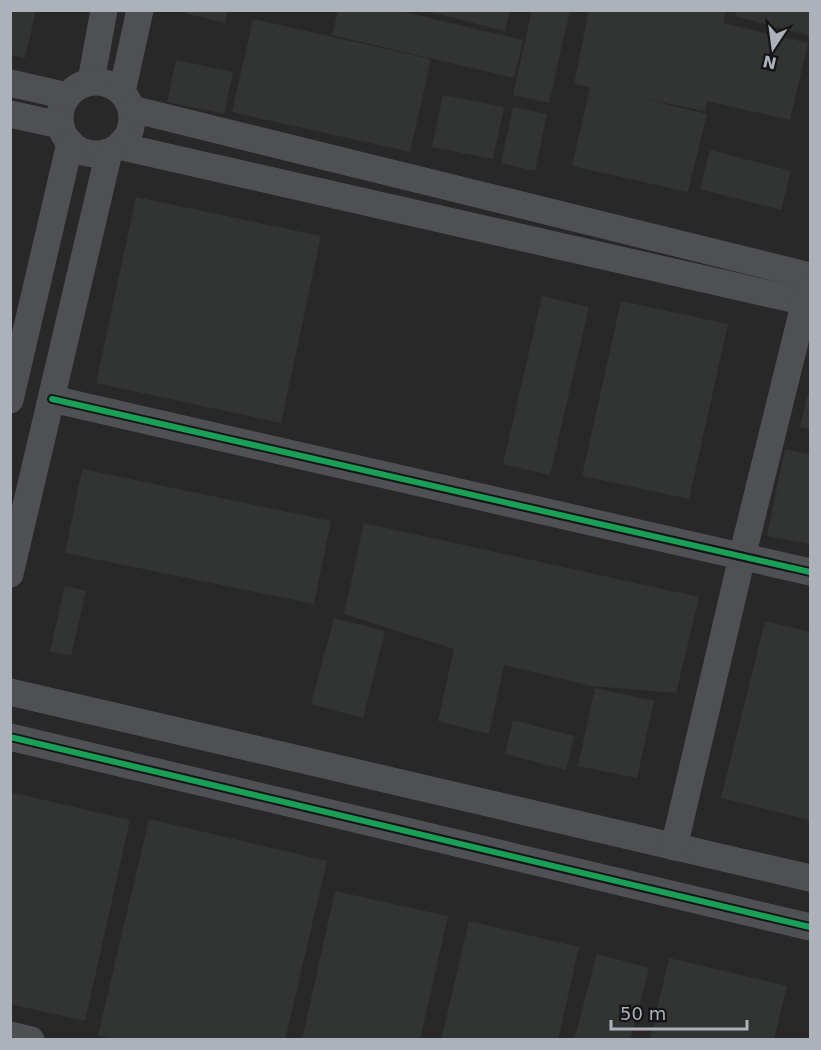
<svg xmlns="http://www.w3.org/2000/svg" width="821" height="1050" font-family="'DejaVu Sans',sans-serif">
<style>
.built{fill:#282829}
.building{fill:#323333}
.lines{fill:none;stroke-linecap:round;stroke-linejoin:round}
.minor{stroke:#4f5053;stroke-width:27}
.cycleway-casing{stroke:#151517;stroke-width:10}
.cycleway{stroke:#1a9f57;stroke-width:6}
</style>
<rect width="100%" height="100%" fill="#1b1b1b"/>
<path class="built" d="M 10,11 L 810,11 L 810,1039 L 11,1039 Z"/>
<g class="building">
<path d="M 10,10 L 36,10 L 25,58 L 10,55 Z"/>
<path d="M 188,10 L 228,10 L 225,23 L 188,14 Z"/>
<path d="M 338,10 L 396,10 L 523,40 L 514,78 L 332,35 Z"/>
<path d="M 422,10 L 510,10 L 505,31 Z"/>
<path d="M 532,10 L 570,10 L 549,103 L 513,95 Z"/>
<path d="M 589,10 L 726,10 L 723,23 L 808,43 L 790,120 L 707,101 L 705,111 L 640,98 L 707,114 L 688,192 L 572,166 L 590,87 L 574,84 Z"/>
<path d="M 737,10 L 810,10 L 810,36 L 735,16 Z"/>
<path d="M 253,19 L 431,59 L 410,152 L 232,112 Z"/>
<path d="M 176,60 L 233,72 L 224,114 L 167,102 Z"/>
<path d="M 443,95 L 504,107 L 493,159 L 432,147 Z"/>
<path d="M 513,107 L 547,114 L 535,171 L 501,163 Z"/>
<path d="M 710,150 L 791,171 L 781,210 L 700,189 Z"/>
<path d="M 136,197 L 321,236 L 281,423 L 96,383 Z"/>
<path d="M 542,296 L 589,307 L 550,475 L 503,464 Z"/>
<path d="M 621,301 L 728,324 L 689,499 L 582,476 Z"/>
<path d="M 807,395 L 810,396 L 810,429 L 800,427 Z"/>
<path d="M 785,449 L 810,454 L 810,544 L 767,536 Z"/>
<path d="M 82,469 L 331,521 L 314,604 L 65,553 Z"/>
<path d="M 364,523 L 699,597 L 676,693 L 592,686 L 504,665 L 489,734 L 438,721 L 454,649 L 344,614 Z"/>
<path d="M 65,586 L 86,591 L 71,656 L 50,651 Z"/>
<path d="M 334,618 L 385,631 L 363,718 L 311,704 Z"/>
<path d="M 765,621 L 810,632 L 810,820 L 721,798 Z"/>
<path d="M 595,688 L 654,701 L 637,778 L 578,766 Z"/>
<path d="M 513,720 L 574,736 L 566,770 L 505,754 Z"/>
<path d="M 10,792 L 130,820 L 85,1021 L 10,1004 Z"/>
<path d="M 149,819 L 327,861 L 285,1040 L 118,1040 L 98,1035 Z"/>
<path d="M 335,891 L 448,916 L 420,1040 L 302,1040 Z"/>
<path d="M 469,921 L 579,947 L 558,1040 L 441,1040 Z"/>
<path d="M 597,954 L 649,968 L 630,1040 L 574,1040 Z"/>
<path d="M 669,958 L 787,986 L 774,1040 L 650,1040 Z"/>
</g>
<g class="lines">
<g class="minor">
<path d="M 91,81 L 104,10"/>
<circle cx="96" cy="118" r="36"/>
<path d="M 10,83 L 67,96"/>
<path d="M 122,92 L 140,10"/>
<path d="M 132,109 L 810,276"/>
<path d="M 10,114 L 60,125"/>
<path d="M 119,146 L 810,303"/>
<path d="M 52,399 L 810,572"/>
<path d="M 10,400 L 70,143"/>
<path d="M 10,574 L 109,152"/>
<path d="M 10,692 L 810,878"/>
<path d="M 10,737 L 810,927"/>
<path d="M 674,847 L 742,557 L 809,285"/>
<path d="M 10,1035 L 31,1040"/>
</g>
<g class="cycleway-casing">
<g id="cycleway">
<path d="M 52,399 L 810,572"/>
<path d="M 10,737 L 810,927"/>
</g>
</g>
<use href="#cycleway" class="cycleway"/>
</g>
<rect width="821" height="1050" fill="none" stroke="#adb2ba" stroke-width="24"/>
<g transform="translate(773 48) rotate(193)" stroke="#151517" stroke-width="4.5" paint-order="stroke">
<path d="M0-4.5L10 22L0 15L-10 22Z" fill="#adb2ba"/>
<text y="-9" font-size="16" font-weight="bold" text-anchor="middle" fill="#adb2ba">N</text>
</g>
<path d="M611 1020v9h136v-9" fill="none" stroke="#adb2ba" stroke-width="3"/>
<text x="620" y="1020" font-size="18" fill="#adb2ba" stroke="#151517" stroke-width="4.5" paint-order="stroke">50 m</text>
</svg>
